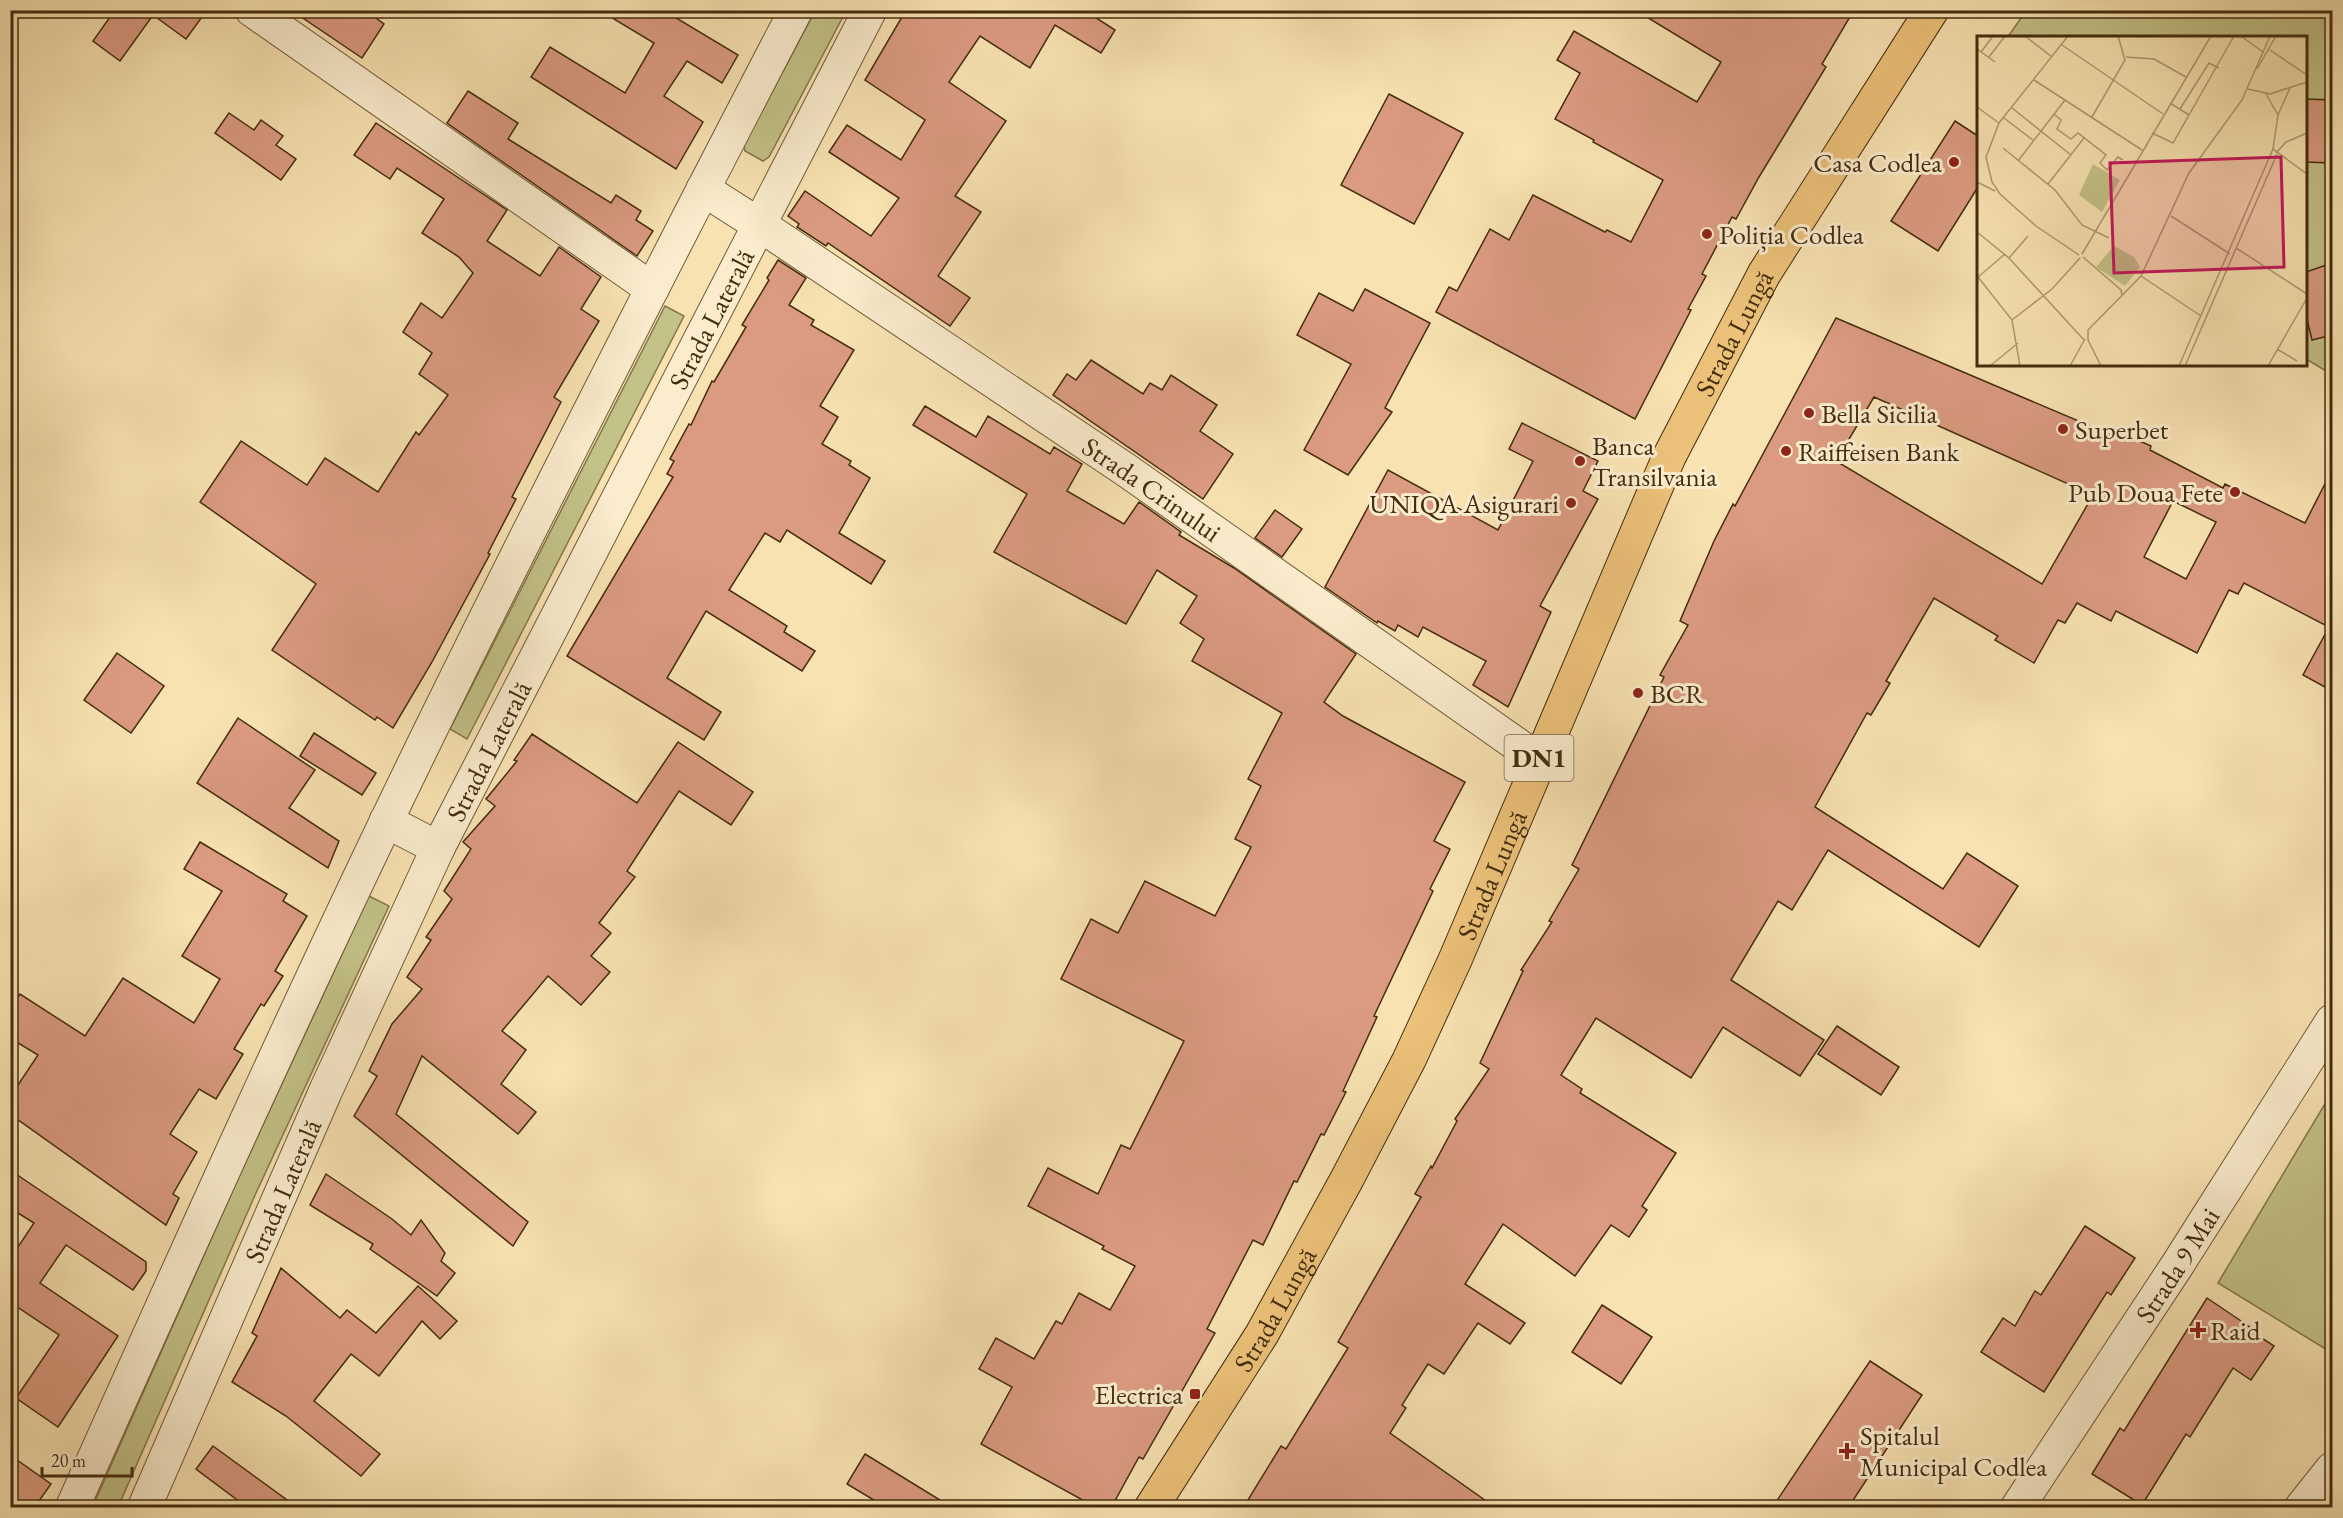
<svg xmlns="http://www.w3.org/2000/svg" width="2343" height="1518" font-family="'EB Garamond',serif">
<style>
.green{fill:#c3c288;stroke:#84774b;stroke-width:1.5}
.building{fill:#db9b81;stroke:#442c0e;stroke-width:1.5;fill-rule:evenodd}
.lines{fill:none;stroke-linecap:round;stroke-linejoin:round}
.minor-casing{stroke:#715a37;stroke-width:35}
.highway-casing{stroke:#442c0e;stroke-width:35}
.minor{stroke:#faeccd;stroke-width:33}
.highway{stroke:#ecc179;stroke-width:33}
.poi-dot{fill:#8f2418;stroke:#faeccd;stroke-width:2}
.labels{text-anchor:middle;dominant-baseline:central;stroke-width:6;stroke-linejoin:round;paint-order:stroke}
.shield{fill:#faeccd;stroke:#7b6647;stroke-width:1.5}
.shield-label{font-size:26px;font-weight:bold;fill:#442c0e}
.poi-label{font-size:27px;fill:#442c0e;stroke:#faeccd;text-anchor:start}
.street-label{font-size:27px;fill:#442c0e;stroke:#faeccd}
.inset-road{fill:none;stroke:#b09970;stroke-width:1.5}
.view{fill:#c2185b;fill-opacity:0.15;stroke:#c2185b;stroke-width:3}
.inset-edge{fill:none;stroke:#442c0e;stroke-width:3}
</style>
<rect width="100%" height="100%" fill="#f8e2b2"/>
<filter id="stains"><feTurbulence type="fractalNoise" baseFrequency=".00333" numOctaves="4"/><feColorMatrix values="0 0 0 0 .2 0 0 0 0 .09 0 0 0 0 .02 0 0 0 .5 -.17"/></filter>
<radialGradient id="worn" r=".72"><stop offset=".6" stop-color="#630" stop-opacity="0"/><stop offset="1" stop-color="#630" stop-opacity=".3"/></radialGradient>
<g class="green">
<path d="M 815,11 L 846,11 L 769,157 L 763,161 L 745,151 L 744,145 Z"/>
<path d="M 2026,11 L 2332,11 L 2332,368 L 2326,371 L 2306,359 L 2306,38 L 2007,38 Z"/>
<path d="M 665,306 L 684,316 L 467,739 L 450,729 Z"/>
<path d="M 369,896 L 389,906 L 256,1193 L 118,1507 L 92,1508 L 236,1183 Z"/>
<path d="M 2332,1092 L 2332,1353 L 2218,1283 Z"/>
</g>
<g class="building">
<path d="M 115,10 L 207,10 L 186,39 L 153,15 L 120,61 L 93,41 Z"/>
<path d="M 291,10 L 365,10 L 384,24 L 362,58 Z"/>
<path d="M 599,10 L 663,10 L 738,55 L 722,83 L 687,61 L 664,96 L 703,122 L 676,169 L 531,77 L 550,47 L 625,93 L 654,43 Z"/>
<path d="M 906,10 L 1084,10 L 1115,30 L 1101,53 L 1055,25 L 1030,68 L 980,36 L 949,82 L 1006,121 L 955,196 L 981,212 L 938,276 L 970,298 L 950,326 L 828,243 L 826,246 L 797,227 L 799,224 L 788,216 L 805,191 L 871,236 L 899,198 L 829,152 L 847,125 L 901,160 L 925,120 L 865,80 Z"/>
<path d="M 1635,10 L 1854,10 L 1822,64 L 1826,67 L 1759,177 L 1736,219 L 1732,217 L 1702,274 L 1706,276 L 1688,309 L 1691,310 L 1635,419 L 1436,312 L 1449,287 L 1457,291 L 1490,229 L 1509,240 L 1533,195 L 1605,232 L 1607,230 L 1631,242 L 1663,180 L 1593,142 L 1594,140 L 1555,119 L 1580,73 L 1557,60 L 1574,31 L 1697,102 L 1721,62 Z"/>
<path d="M 468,91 L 518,123 L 508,139 L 611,203 L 616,195 L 641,211 L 636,220 L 653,231 L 637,256 L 447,123 Z"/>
<path d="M 1389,94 L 1463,133 L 1414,224 L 1341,185 Z"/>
<path d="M 2306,99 L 2332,100 L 2332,163 L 2306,162 Z"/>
<path d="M 229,113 L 254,130 L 261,120 L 283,136 L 276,145 L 296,159 L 281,180 L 215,133 Z"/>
<path d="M 1955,121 L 1978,136 L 1978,187 L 1938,251 L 1891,221 Z"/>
<path d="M 376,123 L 507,210 L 487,241 L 540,276 L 559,247 L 601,277 L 581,309 L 599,321 L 554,397 L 561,402 L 512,497 L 516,499 L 488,553 L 490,554 L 432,662 L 393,728 L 377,717 L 375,720 L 272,650 L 316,584 L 200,502 L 241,441 L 307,485 L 325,458 L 378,492 L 416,432 L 419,435 L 448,395 L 419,374 L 432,353 L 403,332 L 421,303 L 442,318 L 473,273 L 459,257 L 422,233 L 444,199 L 397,168 L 390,179 L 354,155 Z"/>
<path d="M 778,260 L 806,278 L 789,305 L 814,320 L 811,325 L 854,350 L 820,406 L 838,417 L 822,444 L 851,461 L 849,465 L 870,478 L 839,533 L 885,561 L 871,584 L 787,530 L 780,542 L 765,533 L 729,590 L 787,626 L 784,632 L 815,651 L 802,671 L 706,611 L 667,678 L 721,712 L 704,740 L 567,656 L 673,477 L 667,474 L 674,461 L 670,459 L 689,424 L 691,425 L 712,381 L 714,382 L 746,327 L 742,325 L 769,280 L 767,278 Z"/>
<path d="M 2332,263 L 2332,335 L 2312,340 L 2306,315 L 2306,272 Z"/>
<path d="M 1365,289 L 1430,323 L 1385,408 L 1392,412 L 1348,475 L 1304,450 L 1351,364 L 1297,335 L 1319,293 L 1353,311 Z"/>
<path d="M 1836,318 L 2121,439 L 2124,434 L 2151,446 L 2150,450 L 2223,488 L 2225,484 L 2305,523 L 2332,470 L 2332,691 L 2303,675 L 2329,627 L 2244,583 L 2238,594 L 2229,590 L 2197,653 L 2116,611 L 2111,621 L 2077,603 L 2065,623 L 2058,620 L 2034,663 L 1995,640 L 1998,636 L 1934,598 L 1886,681 L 1890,683 L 1871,715 L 1867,713 L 1815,807 L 1943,889 L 1967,853 L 2018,886 L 1979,947 L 1828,850 L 1792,910 L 1778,901 L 1731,980 L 1824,1040 L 1800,1076 L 1723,1027 L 1691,1078 L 1596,1018 L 1561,1075 L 1582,1089 L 1580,1093 L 1676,1153 L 1642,1206 L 1647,1210 L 1629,1237 L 1611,1225 L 1575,1276 L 1503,1224 L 1465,1284 L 1525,1323 L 1510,1344 L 1478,1323 L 1444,1374 L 1428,1364 L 1402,1405 L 1406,1408 L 1390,1433 L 1496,1508 L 1243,1508 L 1281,1446 L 1286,1449 L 1348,1348 L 1338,1342 L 1421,1197 L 1415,1194 L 1431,1166 L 1432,1168 L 1457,1121 L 1455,1119 L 1489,1069 L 1480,1063 L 1523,971 L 1521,970 L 1552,922 L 1549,921 L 1579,869 L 1572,865 L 1664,677 L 1660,675 L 1688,625 L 1680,621 L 1714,541 L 1733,504 L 1735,506 ZM 1874,397 L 2093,495 L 2042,584 L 1836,461 ZM 2173,501 L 2216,522 L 2186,579 L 2144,557 Z"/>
<path d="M 1091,360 L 1143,394 L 1150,383 L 1162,390 L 1171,375 L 1217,405 L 1200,431 L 1233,454 L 1203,499 L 1053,395 L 1067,374 L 1076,380 Z"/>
<path d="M 925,406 L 976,437 L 988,416 L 1050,454 L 1054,447 L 1082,464 L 1067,491 L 1124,524 L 1139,502 L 1181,532 L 1179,535 L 1234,568 L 1356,654 L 1324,702 L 1343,716 L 1465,782 L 1434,841 L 1450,849 L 1430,889 L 1433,891 L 1374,1016 L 1377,1017 L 1343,1091 L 1346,1092 L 1324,1135 L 1321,1134 L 1297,1182 L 1294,1181 L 1263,1245 L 1253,1240 L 1207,1329 L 1215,1333 L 1143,1459 L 1139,1457 L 1111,1508 L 1097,1508 L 981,1444 L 1012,1387 L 979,1369 L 996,1338 L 1034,1359 L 1056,1321 L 1062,1324 L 1079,1293 L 1110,1310 L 1135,1266 L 1102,1249 L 1104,1246 L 1028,1206 L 1048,1168 L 1098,1194 L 1121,1145 L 1130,1149 L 1184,1041 L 1061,979 L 1091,919 L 1118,933 L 1145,881 L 1215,916 L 1251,847 L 1235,839 L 1261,786 L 1248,779 L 1282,713 L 1192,661 L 1204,639 L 1180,623 L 1197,596 L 1157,570 L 1126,624 L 994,552 L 1027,494 L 913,425 Z"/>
<path d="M 1522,423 L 1598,461 L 1583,491 L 1598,499 L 1540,606 L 1551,612 L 1508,707 L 1473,685 L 1486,661 L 1423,627 L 1418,637 L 1398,625 L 1395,631 L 1378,621 L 1377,623 L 1325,587 L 1388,470 L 1498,530 L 1533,461 L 1509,449 Z"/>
<path d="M 1275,510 L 1302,529 L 1282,557 L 1255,538 Z"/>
<path d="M 117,653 L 164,686 L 131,733 L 84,700 Z"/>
<path d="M 238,718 L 315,770 L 289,808 L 339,841 L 328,868 L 197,783 Z"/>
<path d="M 314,733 L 376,773 L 362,795 L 300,756 Z"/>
<path d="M 532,734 L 637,803 L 678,742 L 753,792 L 731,825 L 679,791 L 627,871 L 635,877 L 599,923 L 611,933 L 591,956 L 610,972 L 581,1005 L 548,976 L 502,1031 L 526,1050 L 501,1084 L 536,1112 L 518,1134 L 422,1056 L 396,1114 L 528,1222 L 513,1246 L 354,1116 L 377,1076 L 369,1071 L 392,1024 L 422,989 L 407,977 L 431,940 L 426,937 L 452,899 L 444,891 L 471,849 L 463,842 L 495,806 L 486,799 L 517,761 L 514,760 Z"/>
<path d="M 200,842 L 287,894 L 283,901 L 307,916 L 275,971 L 283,976 L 264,1006 L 261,1004 L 234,1049 L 243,1054 L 216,1099 L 199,1089 L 170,1134 L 197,1152 L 173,1194 L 179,1198 L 166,1225 L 10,1114 L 10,1097 L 38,1055 L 10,1038 L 10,1009 L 20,994 L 85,1036 L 123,978 L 194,1023 L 220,979 L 182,956 L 222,891 L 184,869 Z"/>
<path d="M 1837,1026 L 1899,1067 L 1881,1095 L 1818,1054 Z"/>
<path d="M 10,1170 L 146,1262 L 146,1271 L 133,1290 L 66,1245 L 40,1283 L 118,1336 L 58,1427 L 16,1398 L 59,1335 L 10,1302 L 10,1259 L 34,1223 L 10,1208 Z"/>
<path d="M 326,1174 L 392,1219 L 411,1235 L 421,1220 L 445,1253 L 441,1261 L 455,1273 L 437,1296 L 370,1249 L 373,1244 L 310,1205 Z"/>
<path d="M 2085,1226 L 2135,1258 L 2111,1295 L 2107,1292 L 2044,1392 L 1981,1352 L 2003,1318 L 2015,1326 L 2035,1291 L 2041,1295 Z"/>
<path d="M 281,1268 L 340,1318 L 347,1310 L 376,1333 L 418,1286 L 457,1321 L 440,1339 L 422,1321 L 379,1376 L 351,1354 L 314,1401 L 380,1454 L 361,1476 L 286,1416 L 232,1382 L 257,1336 L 252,1333 Z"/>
<path d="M 2207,1298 L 2250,1327 L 2248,1329 L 2274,1346 L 2251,1380 L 2233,1368 L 2190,1437 L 2186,1434 L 2142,1505 L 2092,1474 L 2120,1428 L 2124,1431 Z"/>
<path d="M 1602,1305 L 1652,1337 L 1621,1384 L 1572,1352 Z"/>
<path d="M 1870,1361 L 1922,1395 L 1848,1508 L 1772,1508 Z"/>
<path d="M 213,1446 L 298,1508 L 248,1508 L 196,1469 Z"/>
<path d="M 865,1454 L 953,1508 L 887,1508 L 847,1484 Z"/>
<path d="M 10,1455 L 51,1484 L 34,1508 L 27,1508 L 10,1496 Z"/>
</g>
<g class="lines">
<g class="minor-casing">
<g id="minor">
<path d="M 252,10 L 652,289"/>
<path id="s1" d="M 703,189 L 775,235 L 1126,470 L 1539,760"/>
<path d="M 386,821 L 438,848"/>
<path d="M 72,1508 C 188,1248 304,989 429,733 C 548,491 671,250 796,10"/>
<path id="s2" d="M 144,1508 L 326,1090 L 438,848 L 870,10"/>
<path id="s3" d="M 2017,1508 L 2178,1264 L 2332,1021"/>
<path d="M 2301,1508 L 2332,1469"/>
</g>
</g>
<g class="highway-casing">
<g id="highway">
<path id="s4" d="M 1151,1508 L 1262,1334 L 1347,1179 L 1409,1060 L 1455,960 L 1669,457 L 1764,274 L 1932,10"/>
</g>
</g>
<use href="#minor" class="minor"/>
<use href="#highway" class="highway"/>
</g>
<g class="poi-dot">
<circle cx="1954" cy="162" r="6"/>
<circle cx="1707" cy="234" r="6"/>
<circle cx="1809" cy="413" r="6"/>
<circle cx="2063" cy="429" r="6"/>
<circle cx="1786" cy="451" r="6"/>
<circle cx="1580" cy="461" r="6"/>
<circle cx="2235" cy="492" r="6"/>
<circle cx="1571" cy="503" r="6"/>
<circle cx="1638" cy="693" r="6"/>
<path d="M2195 1321h6v6h6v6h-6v6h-6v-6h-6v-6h6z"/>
<rect x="1189" y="1388" width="12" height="12" rx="3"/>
<path d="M1844 1442h6v6h6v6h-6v6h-6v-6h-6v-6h6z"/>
</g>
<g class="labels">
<rect class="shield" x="1504.5" y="735" width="69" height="46" rx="4.5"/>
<g class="shield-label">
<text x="1539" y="758">DN1</text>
</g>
<g class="poi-label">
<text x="1942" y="162" text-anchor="end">Casa Codlea</text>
<text x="1719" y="234">Poliția Codlea</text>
<text x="1821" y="413">Bella Sicilia</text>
<text x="2075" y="429">Superbet</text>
<text x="1592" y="445">Banca<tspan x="1592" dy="31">Transilvania</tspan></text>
<text x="1798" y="451">Raiffeisen Bank</text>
<text x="2223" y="492" text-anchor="end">Pub Doua Fete</text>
<text x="1559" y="503" text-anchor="end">UNIQA Asigurari</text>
<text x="1650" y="693">BCR</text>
<text x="2210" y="1330">Raid</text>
<text x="1183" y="1394" text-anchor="end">Electrica</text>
<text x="1860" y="1435">Spitalul<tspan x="1860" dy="31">Municipal Codlea</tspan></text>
</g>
<g class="street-label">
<text stroke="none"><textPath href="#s2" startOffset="1318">Strada Laterală</textPath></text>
<text stroke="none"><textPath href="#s4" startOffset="1314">Strada Lungă</textPath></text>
<text stroke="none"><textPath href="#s1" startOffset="540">Strada Crinului</textPath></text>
<text stroke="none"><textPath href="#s2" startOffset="832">Strada Laterală</textPath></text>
<text stroke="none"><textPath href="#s4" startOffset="720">Strada Lungă</textPath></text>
<text stroke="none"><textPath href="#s2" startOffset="346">Strada Laterală</textPath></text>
<text stroke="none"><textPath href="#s3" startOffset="291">Strada 9 Mai</textPath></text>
<text stroke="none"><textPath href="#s4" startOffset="234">Strada Lungă</textPath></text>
</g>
</g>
<g transform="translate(1977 36)">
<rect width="330" height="330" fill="#f8e2b2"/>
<path d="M 116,128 L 143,144 L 125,176 L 102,159 ZM 137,210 L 157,221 L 163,231 L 148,250 L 119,231 Z" fill="#c3c288"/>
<path class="inset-road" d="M 48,0 L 75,21M 91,0 L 22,87 L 9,121 L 15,146 L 23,158 L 59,190 L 102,219M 264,0 L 286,16M 85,9 L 186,78M 0,13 L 18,26M 293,14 L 330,39M 4,16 L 16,0M 12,21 L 28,0M 149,21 L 177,23 L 209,41M 280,33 L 299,0M 57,44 L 165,114M 271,53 L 293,58 L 330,46M 289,58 L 301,79 L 296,113 L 330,138M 193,67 L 212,79M 0,71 L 22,87M 35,72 L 94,119M 203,73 L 232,27 L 242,32M 77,78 L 84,84 L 80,93 L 94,103 L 101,97 L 129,119 L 123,127 L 130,134 L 141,121 L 146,124M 301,79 L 313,52M 115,81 L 148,24 L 141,0M 27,82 L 57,105M 175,97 L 196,107 L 257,0M 26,112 L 78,154 L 105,189 L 132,202M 299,117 L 309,106 L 330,97M 41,125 L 88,64M 0,146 L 18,155M 71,148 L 107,102M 194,180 L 253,218M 0,196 L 32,222 L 107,304M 259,212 L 330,258M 105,218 L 234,0M 106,221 L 144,254 L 145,259M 32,222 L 51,200M 164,240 L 224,280M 1,241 L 35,284 L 43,330M 0,242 L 28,218M 35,284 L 75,253 L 103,222M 300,313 L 320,325M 13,330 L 41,307M 93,330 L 108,303M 124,330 L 111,304 L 111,294 L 164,240 L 212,137 L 265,64 L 293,0M 202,330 L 296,113M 208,330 L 300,118M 291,330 L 330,262"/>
<path class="view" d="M 304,121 L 307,231 L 137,237 L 133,127 Z"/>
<rect width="330" height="330" class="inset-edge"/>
</g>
<rect width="2343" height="1518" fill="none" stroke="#f8e2b2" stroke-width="36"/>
<rect x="12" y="12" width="2319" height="1494" fill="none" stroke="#442c0e" stroke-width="3"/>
<rect x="18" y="18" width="2307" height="1482" fill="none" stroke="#442c0e" stroke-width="1.5"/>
<path d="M42 1467v9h90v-9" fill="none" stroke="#442c0e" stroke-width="3"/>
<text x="51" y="1467" font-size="18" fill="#442c0e" stroke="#faeccd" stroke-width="4.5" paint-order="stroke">20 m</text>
<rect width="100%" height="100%" filter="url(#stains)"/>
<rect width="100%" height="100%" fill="url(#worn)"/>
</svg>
